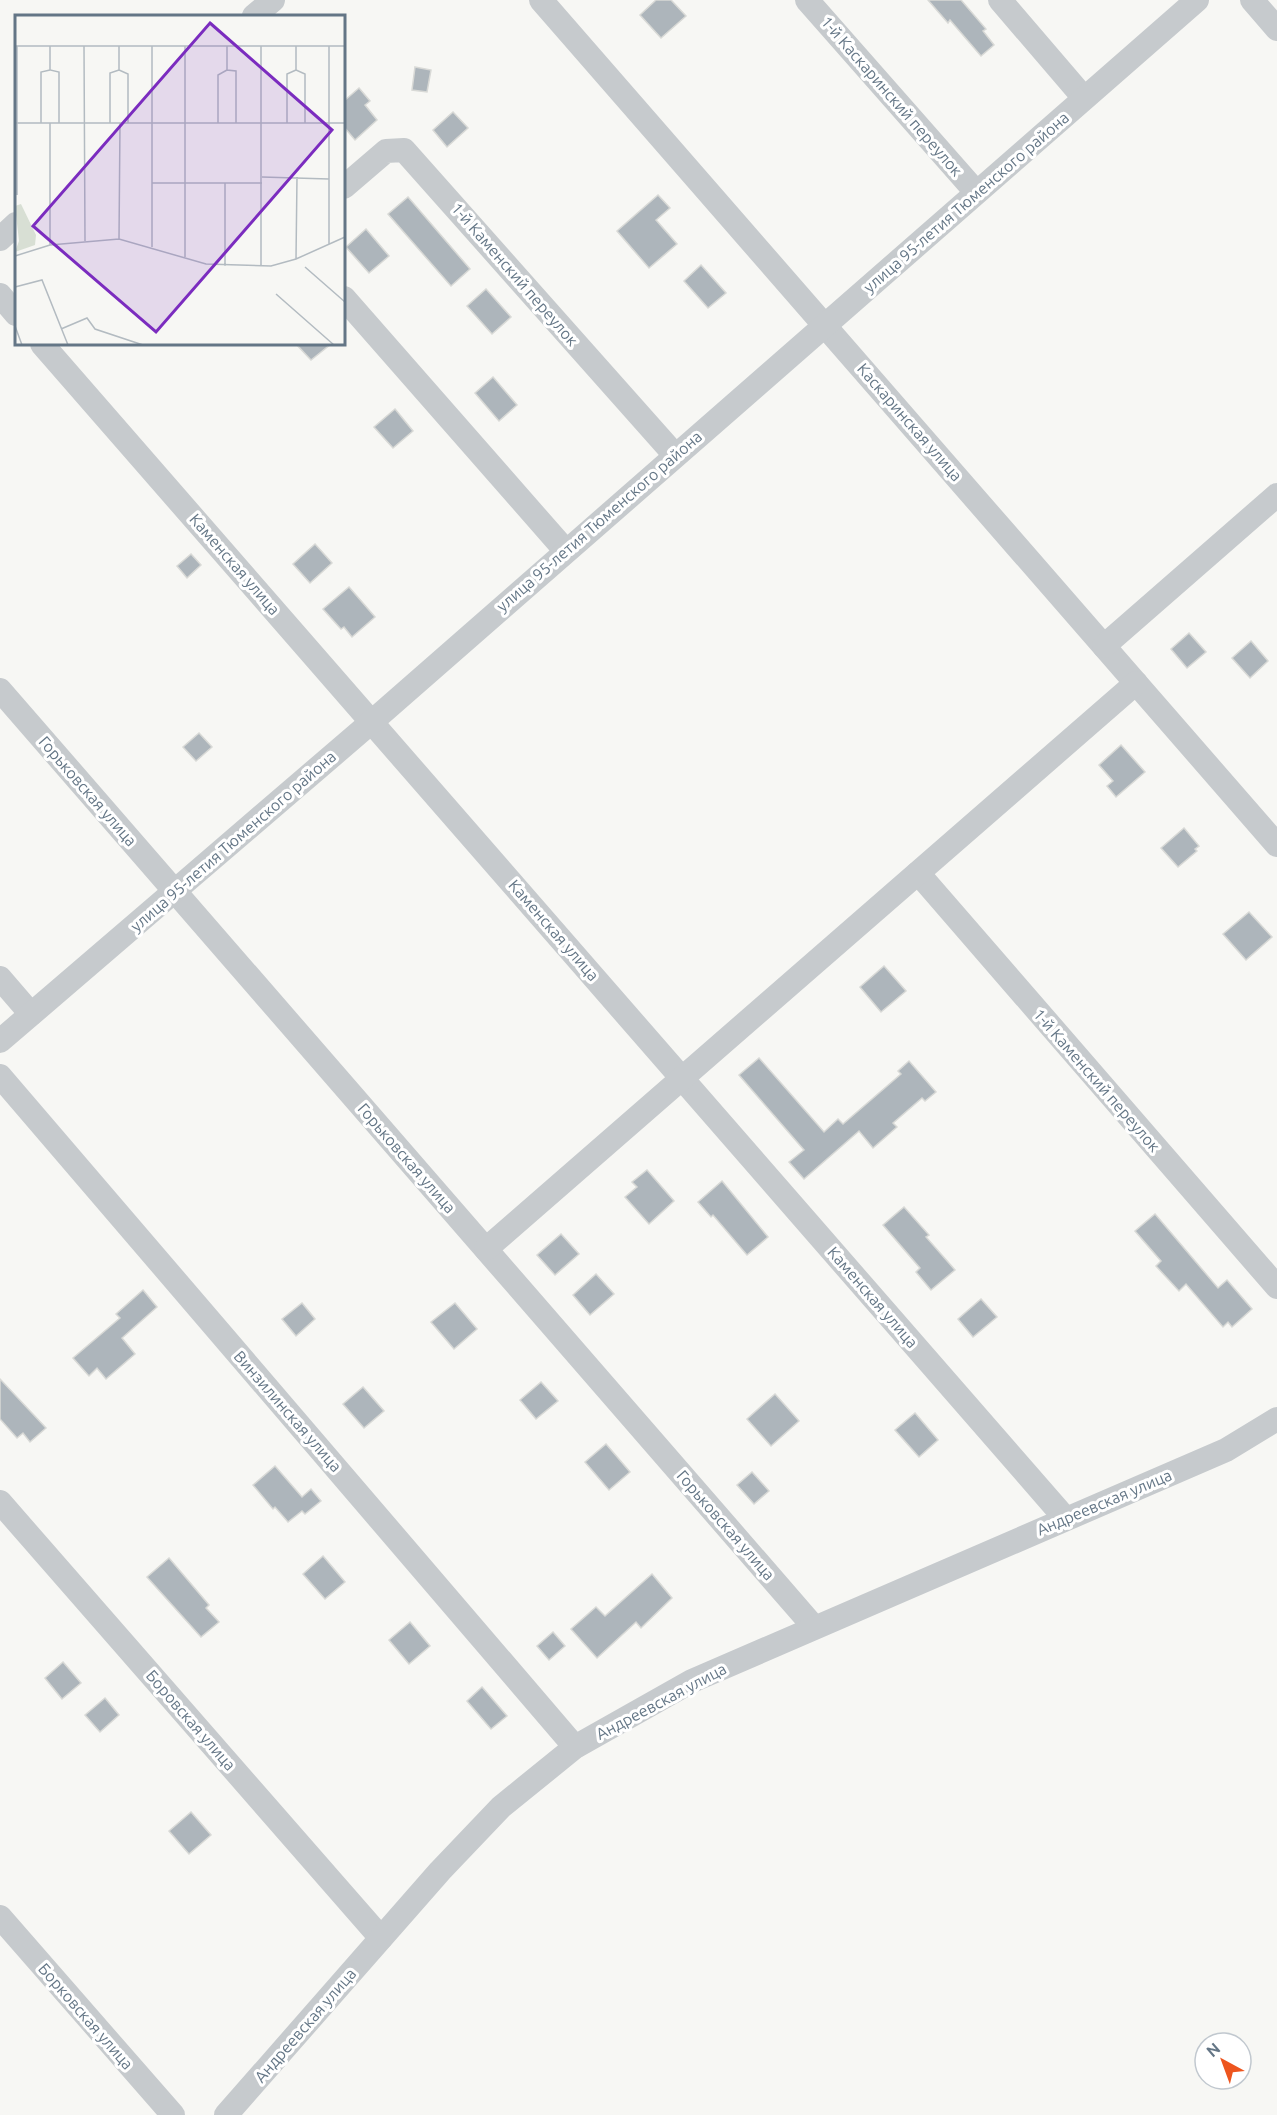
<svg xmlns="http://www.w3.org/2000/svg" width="1277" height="2115" font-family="Ubuntu,sans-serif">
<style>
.building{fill:#adb5bb;stroke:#d8d9d6;stroke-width:1.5}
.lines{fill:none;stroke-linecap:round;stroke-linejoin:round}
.minor{stroke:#c6cacd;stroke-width:24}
.labels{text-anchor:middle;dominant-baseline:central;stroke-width:6;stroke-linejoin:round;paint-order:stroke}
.street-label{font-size:16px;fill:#647686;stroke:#fff}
.inset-road{fill:none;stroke:#b3bbc1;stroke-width:1.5}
.view{fill:#7b2cbf;fill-opacity:0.15;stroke:#7b2cbf;stroke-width:3}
.inset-edge{fill:none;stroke:#647686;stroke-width:3}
</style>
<rect width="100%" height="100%" fill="#f7f7f4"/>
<g class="building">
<path d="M 656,0 L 671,0 L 686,16 L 661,38 L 640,15 Z"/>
<path d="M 928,0 L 961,0 L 986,29 L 983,31 L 994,45 L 981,56 L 950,20 L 948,23 Z"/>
<path d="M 415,67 L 431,70 L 427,92 L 412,90 Z"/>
<path d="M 359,88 L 370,101 L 365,105 L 377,120 L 355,140 L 344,127 L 344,101 Z"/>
<path d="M 453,112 L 468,128 L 447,147 L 433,130 Z"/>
<path d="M 658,195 L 670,208 L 656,220 L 677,244 L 649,268 L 617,231 Z"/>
<path d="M 408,197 L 470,269 L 451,286 L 388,214 Z"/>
<path d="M 366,229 L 389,256 L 369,273 L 346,247 Z"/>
<path d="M 701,265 L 726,293 L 708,308 L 684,281 Z"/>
<path d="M 486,289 L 511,317 L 492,334 L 467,306 Z"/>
<path d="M 296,344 L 331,344 L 311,360 Z"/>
<path d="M 493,377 L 517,405 L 499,421 L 475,393 Z"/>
<path d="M 395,409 L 413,431 L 393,448 L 374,427 Z"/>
<path d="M 315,544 L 332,563 L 310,583 L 293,564 Z"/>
<path d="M 191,554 L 201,565 L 187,578 L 177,566 Z"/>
<path d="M 349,587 L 375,617 L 352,637 L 344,627 L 341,629 L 323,609 Z"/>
<path d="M 1189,633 L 1206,652 L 1187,668 L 1171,649 Z"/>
<path d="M 1251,641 L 1268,661 L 1250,678 L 1232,658 Z"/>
<path d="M 199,733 L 212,747 L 196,761 L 183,747 Z"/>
<path d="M 1121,745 L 1145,772 L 1116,797 L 1107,786 L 1113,781 L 1099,765 Z"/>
<path d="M 1184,828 L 1199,846 L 1195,849 L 1197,851 L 1178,867 L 1161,848 Z"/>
<path d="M 1249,912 L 1272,937 L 1246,960 L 1223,934 Z"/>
<path d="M 884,966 L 906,991 L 881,1012 L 860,987 Z"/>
<path d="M 759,1058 L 824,1132 L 838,1119 L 843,1124 L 901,1074 L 898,1071 L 909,1061 L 936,1092 L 925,1101 L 922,1098 L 893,1123 L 897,1127 L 873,1148 L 859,1131 L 804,1179 L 789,1162 L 804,1150 L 739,1075 Z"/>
<path d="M 647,1170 L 674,1201 L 649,1224 L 625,1197 L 637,1187 L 632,1182 Z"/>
<path d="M 722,1181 L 768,1237 L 747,1255 L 713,1215 L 711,1217 L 698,1202 Z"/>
<path d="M 904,1207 L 929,1235 L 926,1237 L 955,1270 L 931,1290 L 916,1272 L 920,1268 L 883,1225 Z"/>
<path d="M 1155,1214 L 1218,1288 L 1227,1280 L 1252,1309 L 1232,1327 L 1228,1322 L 1223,1327 L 1186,1284 L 1179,1291 L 1156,1266 L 1161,1261 L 1135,1231 Z"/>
<path d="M 561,1234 L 579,1254 L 555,1275 L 537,1255 Z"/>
<path d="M 596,1274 L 614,1294 L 590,1315 L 573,1295 Z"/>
<path d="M 143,1290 L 157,1307 L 122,1338 L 135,1354 L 106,1379 L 97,1368 L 89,1376 L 73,1358 L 120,1318 L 116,1314 Z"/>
<path d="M 981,1299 L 997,1317 L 973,1337 L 958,1319 Z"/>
<path d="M 302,1303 L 315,1319 L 296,1336 L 282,1319 Z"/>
<path d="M 455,1303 L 477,1329 L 454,1349 L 431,1322 Z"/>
<path d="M 0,1379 L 46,1428 L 30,1442 L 23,1433 L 17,1438 L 0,1419 Z"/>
<path d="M 541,1382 L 558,1401 L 536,1419 L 520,1400 Z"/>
<path d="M 363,1387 L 384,1411 L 364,1428 L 343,1404 Z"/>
<path d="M 775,1394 L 799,1421 L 771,1446 L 747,1419 Z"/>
<path d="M 915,1413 L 938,1440 L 919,1457 L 895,1430 Z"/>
<path d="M 606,1444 L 630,1472 L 609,1490 L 585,1462 Z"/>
<path d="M 275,1466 L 302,1497 L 311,1489 L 321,1501 L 305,1514 L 302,1511 L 288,1522 L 275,1507 L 273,1509 L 253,1485 Z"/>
<path d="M 752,1472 L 769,1491 L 754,1504 L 737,1485 Z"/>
<path d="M 323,1556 L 345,1582 L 325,1599 L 303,1574 Z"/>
<path d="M 169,1558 L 209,1605 L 206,1608 L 219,1622 L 201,1637 L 147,1577 Z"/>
<path d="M 652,1574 L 672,1598 L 641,1628 L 636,1622 L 597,1658 L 571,1629 L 596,1607 L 605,1616 Z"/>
<path d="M 410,1622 L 430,1646 L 409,1664 L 389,1640 Z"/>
<path d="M 553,1632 L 565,1646 L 549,1660 L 537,1646 Z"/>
<path d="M 63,1662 L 81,1683 L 62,1699 L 45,1678 Z"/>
<path d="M 482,1687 L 507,1716 L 491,1729 L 467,1701 Z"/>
<path d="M 105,1698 L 119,1715 L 100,1732 L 85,1715 Z"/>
<path d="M 191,1812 L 211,1835 L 189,1854 L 169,1831 Z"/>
</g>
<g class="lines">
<g class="minor">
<path d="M 541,0 L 1277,845"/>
<path d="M 807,0 L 976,192"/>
<path d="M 1000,0 L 1084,98"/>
<path d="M 1252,0 L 1277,29"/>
<path d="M 254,16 L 273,0"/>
<path d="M 344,187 L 386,151 L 404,150 L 674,454"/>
<path d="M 0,239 L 16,224"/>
<path d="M 0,295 L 16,314"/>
<path d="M 344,298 L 565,550"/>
<path d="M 42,344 L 1065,1518"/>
<path d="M 1104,646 L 1277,495"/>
<path d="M 0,690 L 814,1627"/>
<path d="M 918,873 L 1277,1287"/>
<path d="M 0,978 L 31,1014"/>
<path d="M 0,1041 C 124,933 251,827 375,719 C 649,479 922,238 1197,0"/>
<path d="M 0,1076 L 575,1747"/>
<path d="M 486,1249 L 1136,683"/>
<path d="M 0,1502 L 381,1938"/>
<path d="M 0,1917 L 173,2115"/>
<path d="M 226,2115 L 440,1871 L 501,1807 L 575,1747 L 692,1681 L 1226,1450 L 1277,1419"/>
</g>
</g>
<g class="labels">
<g class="street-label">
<text transform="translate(892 96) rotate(49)">1-й Каскаринский переулок</text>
<text transform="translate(966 202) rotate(-41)">улица 95-летия Тюменского района</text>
<text transform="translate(515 274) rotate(49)">1-й Каменский переулок</text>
<text transform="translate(910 422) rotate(49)">Каскаринская улица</text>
<text transform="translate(599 521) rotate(-41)">улица 95-летия Тюменского района</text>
<text transform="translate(235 564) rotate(49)">Каменская улица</text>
<text transform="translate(88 791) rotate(49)">Горьковская улица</text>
<text transform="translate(233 841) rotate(-41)">улица 95-летия Тюменского района</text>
<text transform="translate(554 930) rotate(49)">Каменская улица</text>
<text transform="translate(1097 1080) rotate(49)">1-й Каменский переулок</text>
<text transform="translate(407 1158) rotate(49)">Горьковская улица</text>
<text transform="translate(873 1297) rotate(49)">Каменская улица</text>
<text transform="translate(288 1411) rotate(49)">Винзилинская улица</text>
<text transform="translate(1104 1502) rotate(-23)">Андреевская улица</text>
<text transform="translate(726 1525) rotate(49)">Горьковская улица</text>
<text transform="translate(661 1701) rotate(-28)">Андреевская улица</text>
<text transform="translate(191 1720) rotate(49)">Боровская улица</text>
<text transform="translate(86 2016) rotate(49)">Борковская улица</text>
<text transform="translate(305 2025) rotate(-49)">Андреевская улица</text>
</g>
</g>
<g transform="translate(15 15)">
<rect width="330" height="330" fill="#f7f7f4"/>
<path d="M 6,189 L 21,220 L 20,230 L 0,237 L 4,226 L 0,191 Z" fill="#d8dfd4"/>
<path class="inset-road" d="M 0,31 L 330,31M 2,31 L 2,180M 35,31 L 35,55 L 44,57 L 44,108M 69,31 L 70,226M 104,31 L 104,55 L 113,59 L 113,108M 137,31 L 137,232M 170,31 L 170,242M 212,31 L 212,55 L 221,56 L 221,108M 246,31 L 246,251M 281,31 L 281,55 L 290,59 L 290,108M 314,31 L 314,229M 0,108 L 330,108M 26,108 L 26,57 L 35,55M 35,108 L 35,230M 95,108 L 95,58 L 104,55M 203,108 L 203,60 L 212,55M 272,108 L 272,59 L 281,55M 247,162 L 314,164M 137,168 L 247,168M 104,224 L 105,108M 0,241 L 35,230 L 104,224 L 191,249 L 256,251 L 281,244 L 330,222M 281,244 L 282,162M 210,251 L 210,168M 290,252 L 330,287M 0,272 L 27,265 L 53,330M 261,279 L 319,330M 0,311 L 7,330M 46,314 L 72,303 L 80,314 L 128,330"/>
<path class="view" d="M 195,8 L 317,115 L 141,317 L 18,211 Z"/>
<rect width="330" height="330" class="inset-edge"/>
</g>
<g transform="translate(1223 2061) rotate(319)"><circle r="28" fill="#ffffff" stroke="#c1c8cf" stroke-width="1.5"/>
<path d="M0-4.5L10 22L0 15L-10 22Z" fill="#ed551e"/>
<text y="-9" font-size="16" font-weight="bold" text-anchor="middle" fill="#647686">N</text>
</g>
</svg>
